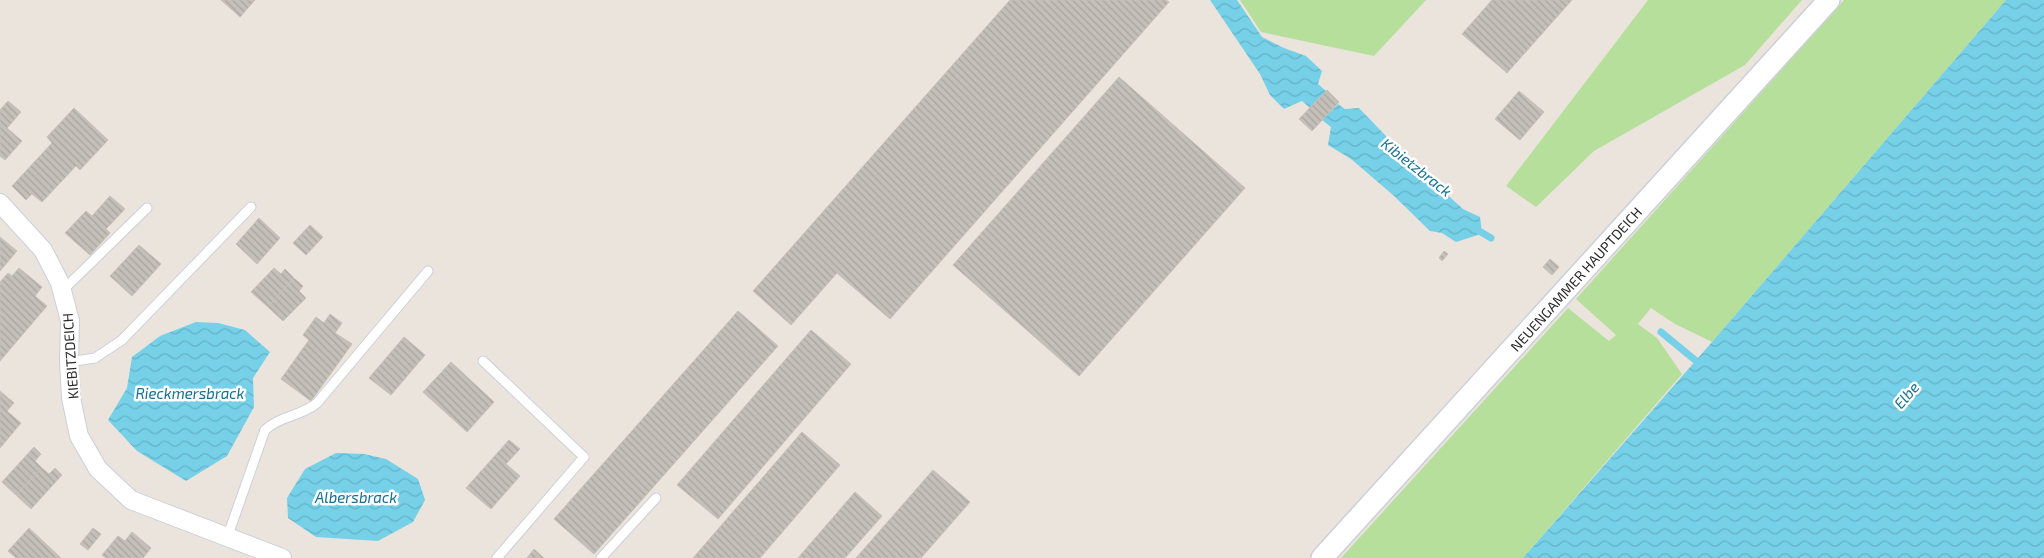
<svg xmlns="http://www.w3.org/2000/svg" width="2044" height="558" font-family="'Exo 2',sans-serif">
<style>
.grass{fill:#b6df9c}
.water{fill:url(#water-waves)}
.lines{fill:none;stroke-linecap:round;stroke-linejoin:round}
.stream{stroke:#75d0e8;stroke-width:7}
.building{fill:url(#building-back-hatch);stroke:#c7c0b6}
.service-casing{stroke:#cbcfdb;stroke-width:11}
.minor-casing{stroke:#cbcfdb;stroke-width:20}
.tertiary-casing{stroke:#cbcfdb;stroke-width:24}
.service{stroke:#fff;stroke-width:9}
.minor{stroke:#fff;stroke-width:18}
.tertiary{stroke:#fff;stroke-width:21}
.labels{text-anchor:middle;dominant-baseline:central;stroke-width:5;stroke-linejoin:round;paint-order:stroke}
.street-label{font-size:14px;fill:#2a2a2a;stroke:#fff}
.water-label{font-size:15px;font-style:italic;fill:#146f94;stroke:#fff}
</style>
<defs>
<pattern id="water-waves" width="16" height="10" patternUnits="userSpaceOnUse" patternTransform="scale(1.25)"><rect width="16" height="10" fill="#75d0e8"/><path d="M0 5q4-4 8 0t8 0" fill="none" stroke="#65b3c7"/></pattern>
<pattern id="building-back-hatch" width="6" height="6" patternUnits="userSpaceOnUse" patternTransform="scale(1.25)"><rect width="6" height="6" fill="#c4bfb8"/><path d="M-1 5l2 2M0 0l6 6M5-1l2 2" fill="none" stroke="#a9a49e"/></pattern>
</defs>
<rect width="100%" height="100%" fill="#ebe4dd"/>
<g class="grass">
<path d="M 1240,0 L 1426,0 L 1374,56 L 1261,32 Z"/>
<path d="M 1648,0 L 1802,0 L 1745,65 L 1594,151 L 1536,207 L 1506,186 Z"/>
<path d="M 1844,0 L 2006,0 L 1712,342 L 1675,324 L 1651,308 L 1638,324 L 1657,338 L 1682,374 L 1523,558 L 1341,558 L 1568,308 L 1609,341 L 1616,335 L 1576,299 Z"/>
</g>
<g class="water">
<path d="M 1210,0 L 1237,0 L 1262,37 L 1284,48 L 1306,56 L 1322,71 L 1318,84 L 1326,91 L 1310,108 L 1302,101 L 1284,109 L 1270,95 L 1260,74 Z"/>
<path d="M 2006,0 L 2044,0 L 2044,558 L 1523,558 L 1712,342 Z"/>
<path d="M 1338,104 L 1345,109 L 1359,108 L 1410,161 L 1463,209 L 1480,217 L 1482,232 L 1478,235 L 1456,242 L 1442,233 L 1430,231 L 1393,195 L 1351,159 L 1328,145 L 1331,127 L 1322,120 Z"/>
<path d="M 196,322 L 218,323 L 245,330 L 270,352 L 253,378 L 254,407 L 227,456 L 186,481 L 137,451 L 108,420 L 127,388 L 132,357 L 160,336 Z"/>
<path d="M 336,453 L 364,454 L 386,459 L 418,479 L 425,500 L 413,522 L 378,541 L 316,537 L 288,518 L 287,498 L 305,469 Z"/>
</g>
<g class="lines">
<g class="stream">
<path d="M 1474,228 L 1491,238"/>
<path d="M 1661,332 L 1695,360"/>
</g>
</g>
<g class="building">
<path d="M 221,0 L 255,0 L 240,17 Z"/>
<path d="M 1010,0 L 1166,0 L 1169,2 L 890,319 L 837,273 L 791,325 L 753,291 Z"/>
<path d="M 1492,0 L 1572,0 L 1507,73 L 1462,34 Z"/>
<path d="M 1119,77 L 1245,188 L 1079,376 L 953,265 Z"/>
<path d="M 1327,90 L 1339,102 L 1312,131 L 1299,119 Z"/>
<path d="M 1519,91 L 1544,112 L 1520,140 L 1495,119 Z"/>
<path d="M 8,101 L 21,112 L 7,128 L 22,141 L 5,160 L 0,156 L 0,110 Z"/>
<path d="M 74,108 L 108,140 L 80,170 L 76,166 L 42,202 L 32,194 L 26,200 L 12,186 L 52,143 L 47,137 Z"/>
<path d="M 110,196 L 125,209 L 106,229 L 110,233 L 90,255 L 65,233 L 86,211 L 92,216 Z"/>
<path d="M 259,218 L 280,238 L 257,264 L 236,244 Z"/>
<path d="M 310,225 L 323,237 L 306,255 L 293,243 Z"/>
<path d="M 0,237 L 17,251 L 0,271 Z"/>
<path d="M 139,245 L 161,264 L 132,296 L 110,276 Z"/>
<path d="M 1444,251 L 1448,254 L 1442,261 L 1439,258 Z"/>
<path d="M 1550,259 L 1559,267 L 1552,275 L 1543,267 Z"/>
<path d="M 19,268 L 42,287 L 35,296 L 47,306 L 0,361 L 0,282 L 8,273 L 12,276 Z"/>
<path d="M 274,268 L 281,274 L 285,269 L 294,278 L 268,307 L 251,292 Z"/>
<path d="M 294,278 L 303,286 L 299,291 L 306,298 L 283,321 L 268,307 Z"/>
<path d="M 738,311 L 778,346 L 594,554 L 554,519 Z"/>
<path d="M 330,314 L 342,323 L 335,333 L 352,344 L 311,401 L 281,379 L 309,340 L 303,335 L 316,317 L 324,323 Z"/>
<path d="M 811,330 L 851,364 L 718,519 L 677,485 Z"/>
<path d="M 404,337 L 425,355 L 391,395 L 369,378 Z"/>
<path d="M 451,362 L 494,402 L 467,432 L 423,392 Z"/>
<path d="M 0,391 L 14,403 L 7,411 L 21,423 L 0,448 Z"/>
<path d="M 802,432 L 840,465 L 760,558 L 693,558 Z"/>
<path d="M 509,440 L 520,449 L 506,464 L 520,476 L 491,509 L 466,488 Z"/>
<path d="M 34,447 L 41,454 L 35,461 L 42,468 L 16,495 L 2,482 Z"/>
<path d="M 42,468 L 49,474 L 55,468 L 62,475 L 31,509 L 16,495 Z"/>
<path d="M 933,470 L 970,502 L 921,558 L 856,558 Z"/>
<path d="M 855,492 L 882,516 L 845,558 L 798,558 Z"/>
<path d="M 29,528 L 61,558 L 16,558 L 8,551 Z"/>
<path d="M 93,528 L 101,534 L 88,550 L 80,544 Z"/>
<path d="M 132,532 L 151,548 L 143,558 L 106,558 L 102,555 L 118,536 L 125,541 Z"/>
<path d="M 534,549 L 544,558 L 527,558 Z"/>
</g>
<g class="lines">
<g class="service-casing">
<g id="service">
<path d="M 62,291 L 147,208"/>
<path d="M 483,361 L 584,457 L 497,558"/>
<path d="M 69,362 L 95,358 L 122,340 L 251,207"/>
<path d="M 227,538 L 265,430 C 279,416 302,416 317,403 L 428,271"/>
<path d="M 601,558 L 656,498"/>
</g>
</g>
<g class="minor-casing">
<path id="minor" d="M 0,203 L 43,250 L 60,283 L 70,321 L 69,362 L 71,398 L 79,436 L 98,469 L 131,500 L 282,558"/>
</g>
<g class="tertiary-casing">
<path id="tertiary" d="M 1322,558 L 1829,0"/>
</g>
<use href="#service" class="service"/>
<use href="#minor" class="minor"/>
<use href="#tertiary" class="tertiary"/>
</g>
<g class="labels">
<g class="street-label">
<text transform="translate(1576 279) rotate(-48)">NEUENGAMMER HAUPTDEICH</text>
<text transform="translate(70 356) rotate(-94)">KIEBITZDEICH</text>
</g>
<g class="water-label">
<text transform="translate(1417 167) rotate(38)">Kibietzbrack</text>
<text x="190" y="393">Rieckmersbrack</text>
<text transform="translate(1906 395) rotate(-50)">Elbe</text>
<text x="356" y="497">Albersbrack</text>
</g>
</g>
</svg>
